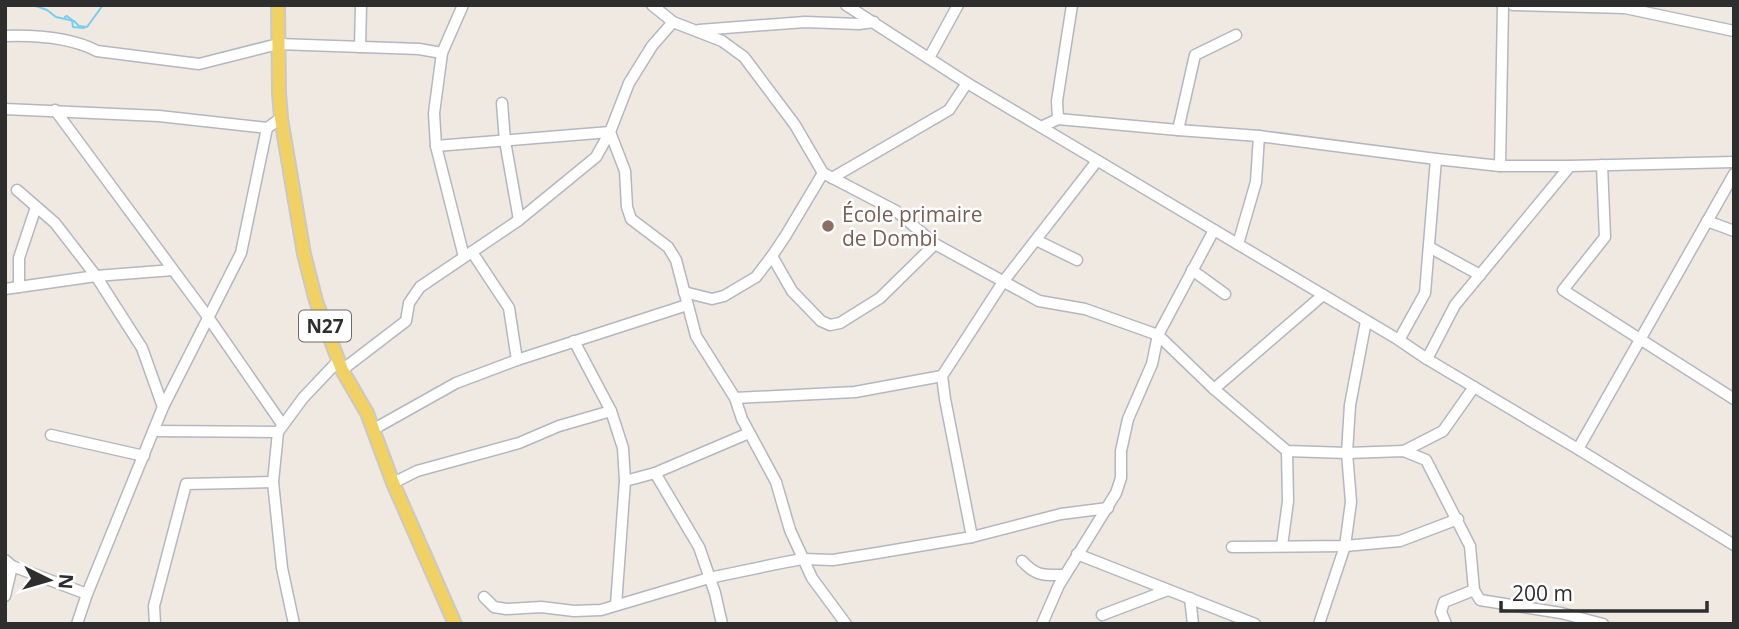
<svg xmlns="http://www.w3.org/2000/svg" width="1739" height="629" font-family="'Open Sans',sans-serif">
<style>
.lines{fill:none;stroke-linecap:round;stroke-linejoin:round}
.stream{stroke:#75cff0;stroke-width:2}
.minor-casing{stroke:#b4b7c1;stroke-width:13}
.major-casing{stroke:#c9c9c9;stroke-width:16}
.minor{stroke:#fff;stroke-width:10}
.major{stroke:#f2d163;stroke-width:12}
.education-dot{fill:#8d6e63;stroke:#fff;stroke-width:2.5}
.labels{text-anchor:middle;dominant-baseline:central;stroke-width:5;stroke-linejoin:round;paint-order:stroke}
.shield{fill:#fff;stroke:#6d6d6d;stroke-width:2}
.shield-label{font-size:19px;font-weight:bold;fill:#2e2e2e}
.education-label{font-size:21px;fill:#785e54;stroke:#fff;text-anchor:start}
</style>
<rect width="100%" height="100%" fill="#efe9e1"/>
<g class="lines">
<g class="stream">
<path d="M 33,5 L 47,10 L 56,17 L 74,21 L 79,26 L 87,27 L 103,5"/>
<path d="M 65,17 L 67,16 L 72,20 L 73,27 L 84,28"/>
</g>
<g class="minor-casing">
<g id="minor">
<path d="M 463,5 L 442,53 L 434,113 L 436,146 L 464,257"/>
<path d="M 652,5 L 673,22 L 722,41 L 744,57 L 795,125 L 823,173 L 896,211 L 935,244 L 1039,301 L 1085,309 L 1158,335 L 1214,389 L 1287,451 L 1347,453 L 1404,451 L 1426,460 L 1470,546 L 1474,590 L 1480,600 L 1561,613 L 1603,624"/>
<path d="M 846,5 L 967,83 L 1041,127 L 1399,340 L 1427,359 L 1578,449 L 1734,545"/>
<path d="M 1513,5 L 1625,8 L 1734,31"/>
<path d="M 699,30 L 805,22 L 859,24 L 874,22"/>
<path d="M 5,36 C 35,35 70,37 97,51 L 199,64 L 278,44 L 419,49 L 442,53"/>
<path d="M 360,47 L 361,5"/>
<path d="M 929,58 L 958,5"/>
<path d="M 502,103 L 505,141 L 519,220"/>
<path d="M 5,109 L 159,116 L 267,128"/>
<path d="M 55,110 L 208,317 L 282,424"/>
<path d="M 1058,119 L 1057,101 L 1072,5"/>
<path d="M 1041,127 L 1058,119 L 1178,130 L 1259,136 L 1436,159 L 1500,166 L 1570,166 L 1734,162"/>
<path d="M 1178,130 L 1195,55 L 1236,35"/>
<path d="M 436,146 L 610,132 L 625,171 L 627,207 L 631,219 L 668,247 L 676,260 L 696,336 L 735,398 L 742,419 L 776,482 L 790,530 L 812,578 L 846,624"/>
<path d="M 1602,165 L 1605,237 L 1563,290 L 1734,399"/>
<path d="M 1500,166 L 1503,5"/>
<path d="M 823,173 L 786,235 L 772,256 L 792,291 L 821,321 L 830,325 L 840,323 L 880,298 L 935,244"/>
<path d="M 832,178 L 949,110 L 967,83"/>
<path d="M 17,190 L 55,223 L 96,276 L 142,348 L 163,407"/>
<path d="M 1707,221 L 1734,231"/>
<path d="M 1036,240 L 1077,260"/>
<path d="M 1238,244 L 1256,182 L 1259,136"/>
<path d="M 1429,247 L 1480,275"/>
<path d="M 472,252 L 509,308 L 517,360"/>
<path d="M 1192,270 L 1225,294"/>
<path d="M 19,287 L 19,258 L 36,207"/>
<path d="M 5,289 L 96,276 L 173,270"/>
<path d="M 684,292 L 712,299 L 724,296 L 756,277 L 772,256"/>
<path d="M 1399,340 L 1425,293 L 1436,159"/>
<path d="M 574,341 L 611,411 L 623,448 L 625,481 L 616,605"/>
<path d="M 1427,359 L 1455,305 L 1570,166"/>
<path d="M 342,370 L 406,321 L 409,303 L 420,287 L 519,220 L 596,157 L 610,132 L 629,83 L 652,46 L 673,22"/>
<path d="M 1214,389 L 1323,295"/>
<path d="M 735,398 L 855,392 L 942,376"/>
<path d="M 374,429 L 456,383 L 517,360 L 687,305"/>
<path d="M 154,431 L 278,432 L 303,398 L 338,361"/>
<path d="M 278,432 L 273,482 L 282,568 L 294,624"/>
<path d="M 51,435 L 144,456"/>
<path d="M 1578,449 L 1734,174"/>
<path d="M 1404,451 L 1443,431 L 1474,387"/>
<path d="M 655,473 L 699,547 L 715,593 L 722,624"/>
<path d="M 625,481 L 655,473 L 749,433"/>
<path d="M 393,483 L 417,471 L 519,443 L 559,426 L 611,411"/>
<path d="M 972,537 L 945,399 L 942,376 L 1003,282 L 1097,161"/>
<path d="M 1282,546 L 1288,501 L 1287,451"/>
<path d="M 1232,547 L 1345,546 L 1400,541 L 1458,519"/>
<path d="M 1077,554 L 1255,624"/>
<path d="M 5,560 L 12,566 L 87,594"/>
<path d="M 1022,561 C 1037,577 1044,575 1065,575"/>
<path d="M 5,596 L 12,566"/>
<path d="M 484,597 L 494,607 L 506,609 L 541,607 L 574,611 L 601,610 L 709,578 L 781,563 L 802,559 L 833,560 L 877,553 L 972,537 L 1061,514 L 1108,508"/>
<path d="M 1190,598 L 1193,624"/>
<path d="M 1102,615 L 1168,590"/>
<path d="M 77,624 L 87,594 L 163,407 L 241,253 L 267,128 L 281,118"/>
<path d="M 155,624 L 154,606 L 186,484 L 273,482"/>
<path d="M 1042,624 L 1059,585 L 1116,493 L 1121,478 L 1121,451 L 1128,419 L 1152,364 L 1158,335 L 1214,230"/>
<path d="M 1319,624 L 1345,546 L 1351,502 L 1347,453 L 1350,405 L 1366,321"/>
<path d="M 1446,624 L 1441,612 L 1444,602 L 1474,590"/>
</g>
</g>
<g class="major-casing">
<path id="major" d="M 278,5 L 279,93 L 281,118 L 304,254 L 316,301 L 342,370 L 367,413 L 393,483 L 455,624"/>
</g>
<use href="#minor" class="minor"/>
<use href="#major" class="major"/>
</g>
<circle class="education-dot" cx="828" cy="226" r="7"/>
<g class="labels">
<rect class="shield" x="299" y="310.5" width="52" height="31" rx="5"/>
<g class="shield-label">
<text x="325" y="326">N27</text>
</g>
<g class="education-label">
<text x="842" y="214">École primaire<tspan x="842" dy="24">de Dombi</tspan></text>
</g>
</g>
<rect width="1739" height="629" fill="none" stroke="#2e2e2e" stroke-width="14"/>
<g transform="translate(49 580) rotate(95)" stroke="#ffffff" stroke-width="5" paint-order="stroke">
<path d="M0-5L12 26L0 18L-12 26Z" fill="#2e2e2e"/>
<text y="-10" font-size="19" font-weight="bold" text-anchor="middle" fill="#2e2e2e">N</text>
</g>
<path d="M1501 601v10h206v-10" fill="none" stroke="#2e2e2e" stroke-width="3.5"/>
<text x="1512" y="601" font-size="21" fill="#2e2e2e" stroke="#ffffff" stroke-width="5" paint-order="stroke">200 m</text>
</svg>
